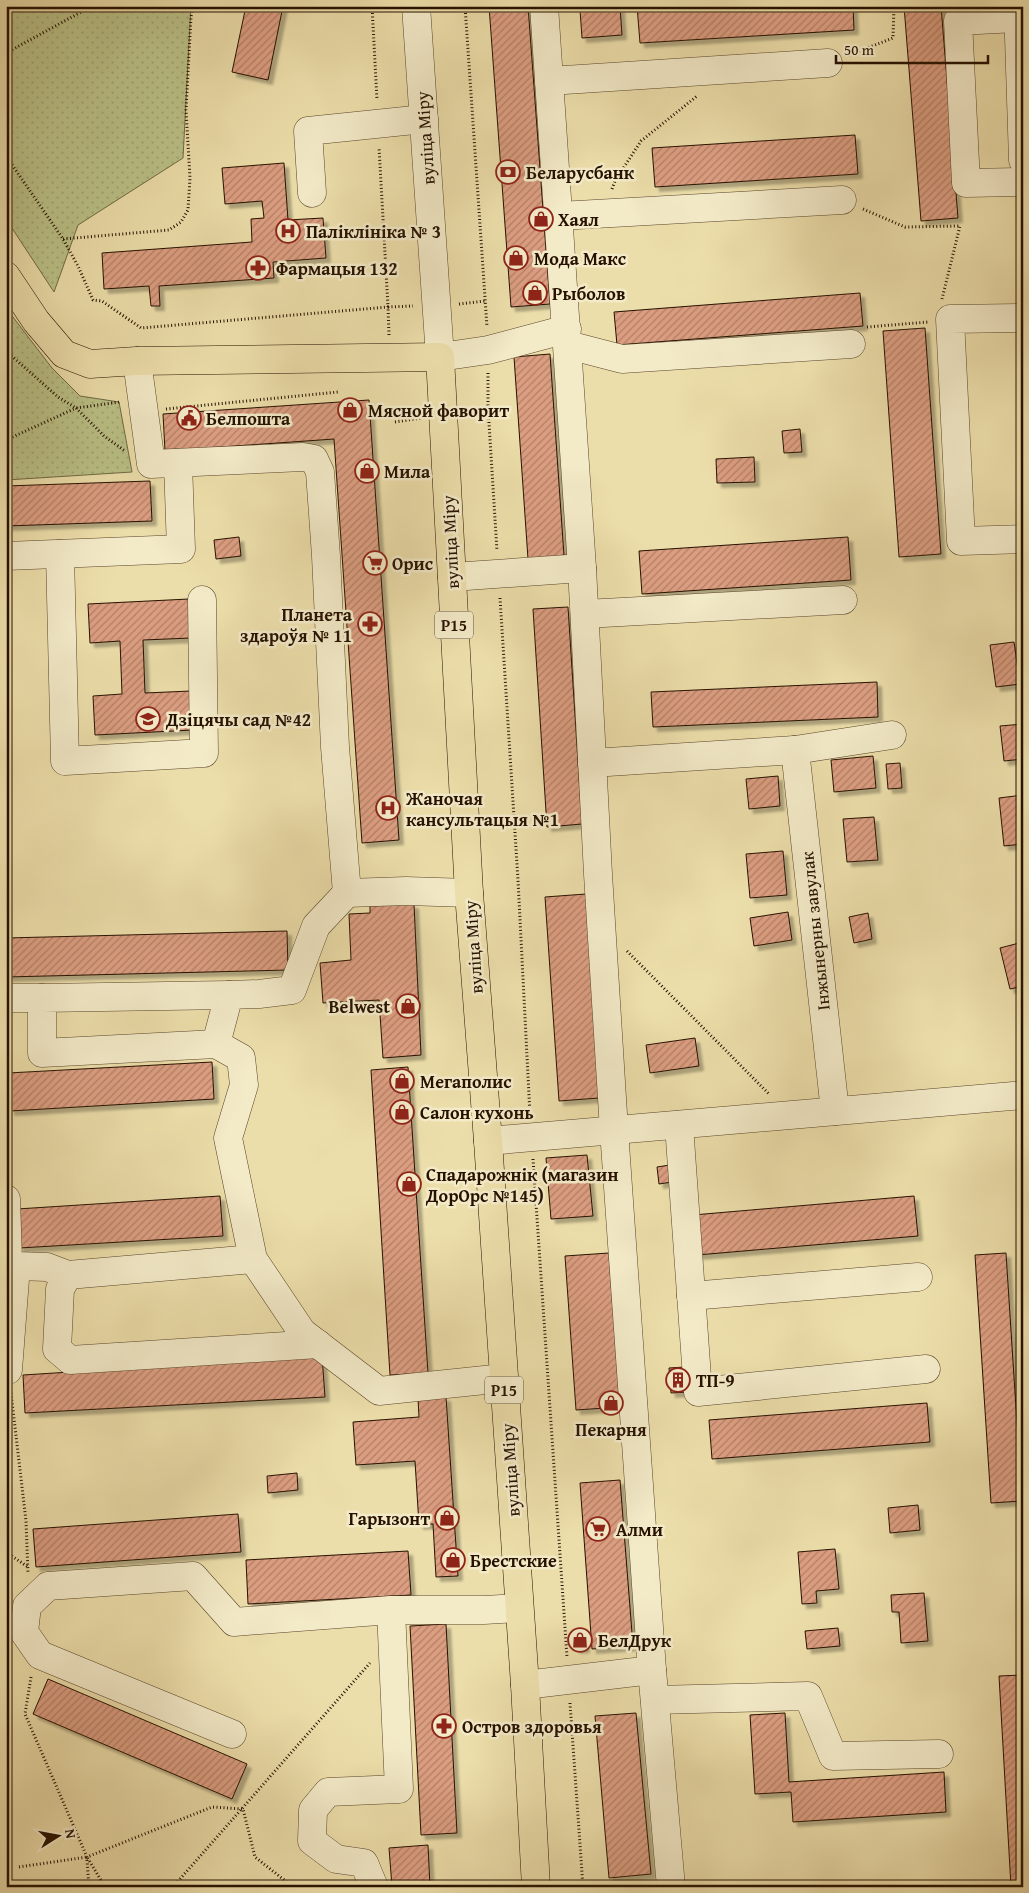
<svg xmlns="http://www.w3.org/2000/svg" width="1029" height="1893" font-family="'Gentium Book Plus',serif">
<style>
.park{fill:url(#park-dots);stroke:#706944}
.building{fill:url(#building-hatch);stroke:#261100;filter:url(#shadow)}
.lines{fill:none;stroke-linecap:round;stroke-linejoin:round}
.minor-casing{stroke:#58442a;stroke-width:29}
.major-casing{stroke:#261100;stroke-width:29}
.path{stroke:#261100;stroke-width:3;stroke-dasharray:1 2.5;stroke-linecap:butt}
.minor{stroke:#f3eac8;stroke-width:28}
.major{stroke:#ecdeaa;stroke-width:28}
.labels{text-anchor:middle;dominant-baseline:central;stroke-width:5;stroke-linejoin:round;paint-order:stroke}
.shield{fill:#f3eac8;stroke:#64523c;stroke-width:1}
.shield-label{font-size:16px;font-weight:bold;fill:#261100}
.street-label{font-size:18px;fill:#261100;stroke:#f3eac8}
.poi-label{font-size:18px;font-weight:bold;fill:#261100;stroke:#f3eac8;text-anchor:start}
</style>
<defs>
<pattern id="park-dots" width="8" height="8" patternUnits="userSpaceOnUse" patternTransform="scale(1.25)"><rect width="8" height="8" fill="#bac187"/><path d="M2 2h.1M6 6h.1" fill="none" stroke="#a0a573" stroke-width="1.8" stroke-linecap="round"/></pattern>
<pattern id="building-hatch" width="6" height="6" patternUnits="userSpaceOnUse" patternTransform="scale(1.25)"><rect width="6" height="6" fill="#dc9e81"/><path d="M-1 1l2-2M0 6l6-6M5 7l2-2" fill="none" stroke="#b27f67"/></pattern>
<filter id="shadow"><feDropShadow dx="4.5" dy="4.5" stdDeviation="1" flood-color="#0004"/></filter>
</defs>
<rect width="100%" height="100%" fill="#ecdeaa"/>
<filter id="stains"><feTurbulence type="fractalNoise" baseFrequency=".004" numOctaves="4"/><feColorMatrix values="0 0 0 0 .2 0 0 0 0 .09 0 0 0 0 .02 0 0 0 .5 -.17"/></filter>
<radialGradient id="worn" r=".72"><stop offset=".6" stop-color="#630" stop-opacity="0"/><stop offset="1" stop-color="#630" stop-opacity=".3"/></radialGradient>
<g class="park">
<path d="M 6,6 L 191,6 L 183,158 L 78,225 L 54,292 L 6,219 Z"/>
<path d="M 6,308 L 52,368 L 80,396 L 119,402 L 132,472 L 6,480 Z"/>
</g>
<g class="building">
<path d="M 246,6 L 283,6 L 268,80 L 232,72 Z"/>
<path d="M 489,6 L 528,6 L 550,304 L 511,307 Z"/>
<path d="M 637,6 L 853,6 L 854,30 L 640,43 Z"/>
<path d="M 904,6 L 941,6 L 958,218 L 921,221 Z"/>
<path d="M 620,7 L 622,35 L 582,38 L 580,10 Z"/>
<path d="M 855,135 L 858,174 L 655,187 L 652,148 Z"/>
<path d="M 284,163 L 288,220 L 323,218 L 326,258 L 273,262 L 274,278 L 159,286 L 160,306 L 151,306 L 149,286 L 104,289 L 102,253 L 252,242 L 251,219 L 264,218 L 262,201 L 225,204 L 222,168 Z"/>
<path d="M 860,293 L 863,326 L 617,345 L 614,312 Z"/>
<path d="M 925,328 L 941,554 L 899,557 L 883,331 Z"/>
<path d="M 550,354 L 564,556 L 528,559 L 514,357 Z"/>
<path d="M 369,400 L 399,840 L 362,843 L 334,439 L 165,451 L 163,414 Z"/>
<path d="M 800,429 L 802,452 L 784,453 L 782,431 Z"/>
<path d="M 754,457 L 755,482 L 717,483 L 716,459 Z"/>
<path d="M 150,481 L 152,521 L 6,526 L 6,486 Z"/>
<path d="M 239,537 L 241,556 L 216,559 L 214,540 Z"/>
<path d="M 848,537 L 851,580 L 642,594 L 639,551 Z"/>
<path d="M 189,599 L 191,638 L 143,640 L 145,693 L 191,691 L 193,730 L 95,735 L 93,696 L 122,694 L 120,641 L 90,643 L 88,604 Z"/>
<path d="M 568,607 L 582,824 L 547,827 L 533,609 Z"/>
<path d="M 1014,642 L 1020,684 L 996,687 L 990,645 Z"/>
<path d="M 877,682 L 878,717 L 653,727 L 651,692 Z"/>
<path d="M 1023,724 L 1023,759 L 1004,761 L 1000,726 Z"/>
<path d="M 873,756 L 876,788 L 834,792 L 831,760 Z"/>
<path d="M 900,763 L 902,788 L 888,789 L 886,764 Z"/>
<path d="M 778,776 L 780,806 L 749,809 L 746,779 Z"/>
<path d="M 1023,795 L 1023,844 L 1004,846 L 999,798 Z"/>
<path d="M 874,817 L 878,860 L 847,862 L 843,819 Z"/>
<path d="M 783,851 L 787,895 L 750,898 L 746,854 Z"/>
<path d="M 586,894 L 599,1098 L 559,1101 L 545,897 Z"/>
<path d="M 414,904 L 421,1055 L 383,1058 L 379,1000 L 323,1003 L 320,963 L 351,960 L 349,914 L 370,913 L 370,906 Z"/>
<path d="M 788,912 L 792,940 L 754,946 L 750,918 Z"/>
<path d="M 868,913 L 872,939 L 854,943 L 849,917 Z"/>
<path d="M 287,931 L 288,970 L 6,977 L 6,938 Z"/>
<path d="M 1023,942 L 1023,986 L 1010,989 L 1000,948 Z"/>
<path d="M 695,1038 L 699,1066 L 650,1073 L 646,1045 Z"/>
<path d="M 212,1062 L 214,1099 L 10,1111 L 8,1073 Z"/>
<path d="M 408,1067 L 428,1373 L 390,1375 L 371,1070 Z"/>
<path d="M 587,1155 L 593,1216 L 551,1219 L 546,1158 Z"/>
<path d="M 670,1165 L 672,1182 L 659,1184 L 657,1167 Z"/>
<path d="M 220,1196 L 223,1236 L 19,1248 L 17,1209 Z"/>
<path d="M 914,1196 L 918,1236 L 697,1255 L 693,1215 Z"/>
<path d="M 609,1253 L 620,1407 L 576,1410 L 565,1256 Z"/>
<path d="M 1006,1253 L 1022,1501 L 991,1503 L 975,1255 Z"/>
<path d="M 322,1356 L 325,1397 L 25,1413 L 23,1375 Z"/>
<path d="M 685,1367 L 687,1392 L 671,1393 L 669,1368 Z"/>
<path d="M 446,1397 L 458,1576 L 436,1577 L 433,1524 L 419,1525 L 415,1461 L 356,1465 L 353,1422 L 419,1417 L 418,1398 Z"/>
<path d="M 927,1403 L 930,1442 L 712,1459 L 709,1420 Z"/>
<path d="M 297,1473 L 298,1490 L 268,1493 L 267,1476 Z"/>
<path d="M 620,1480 L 633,1646 L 592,1649 L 580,1483 Z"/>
<path d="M 918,1505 L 920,1530 L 890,1533 L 888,1508 Z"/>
<path d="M 238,1514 L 241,1552 L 36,1567 L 33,1529 Z"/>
<path d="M 835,1549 L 839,1589 L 816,1591 L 817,1603 L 802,1604 L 798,1552 Z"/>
<path d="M 408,1551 L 411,1595 L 248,1604 L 246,1560 Z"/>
<path d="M 924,1593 L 928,1641 L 901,1643 L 899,1612 L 892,1612 L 891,1595 Z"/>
<path d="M 446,1624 L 457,1833 L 421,1835 L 410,1626 Z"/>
<path d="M 838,1628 L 840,1646 L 807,1649 L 805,1631 Z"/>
<path d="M 574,1631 L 584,1631 L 585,1648 L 576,1649 Z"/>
<path d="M 1023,1675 L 1023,1887 L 1011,1887 L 999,1676 Z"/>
<path d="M 48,1679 L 247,1764 L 232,1799 L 33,1714 Z"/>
<path d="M 636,1713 L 651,1874 L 609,1878 L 595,1716 Z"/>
<path d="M 785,1713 L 789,1782 L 944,1772 L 946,1812 L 793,1822 L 791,1792 L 755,1794 L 750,1715 Z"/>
<path d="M 428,1845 L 430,1887 L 392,1887 L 389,1848 Z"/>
</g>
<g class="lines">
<g class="minor-casing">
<g id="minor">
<path d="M 416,6 L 440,357 L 488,350 L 567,329"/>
<path d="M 544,6 L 582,568 L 598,874 L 614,1130 L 652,1670 L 671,1887"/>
<path d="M 1018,6 L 1023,160"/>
<path d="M 1018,18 L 958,21 L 966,183 L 1023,182"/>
<path d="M 549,81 L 828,63"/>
<path d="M 312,193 L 308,131 L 424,119"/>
<path d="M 559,216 L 842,200"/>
<path d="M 1023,318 L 950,319 L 961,541 L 1023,539"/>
<path d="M 568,345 L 622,359 L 851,344"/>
<path d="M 137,361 L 151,464 L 303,457 L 314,459 L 320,472 L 326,556 L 335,747 L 347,893 L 406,891 L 469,893"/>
<path d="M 60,554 L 65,761 L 204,753 L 202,600"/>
<path d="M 6,556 L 181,549 L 178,463"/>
<path d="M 452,577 L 582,568"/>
<path d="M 585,614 L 843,600"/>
<path d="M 795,750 L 835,1111"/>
<path d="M 592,763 L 795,750 L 892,735"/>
<path d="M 229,995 L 42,998 L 42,1053 L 216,1044 L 241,1058 L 244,1085 L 228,1138 L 253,1259 L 302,1332 L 379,1391 L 504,1378"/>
<path d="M 6,998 L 42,998"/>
<path d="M 216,1044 L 229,995 L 259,994 L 292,990 L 316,926 L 347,893"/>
<path d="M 679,1125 L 698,1392 L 926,1369"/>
<path d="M 488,1141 L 1023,1095"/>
<path d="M 6,1199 L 8,1260 L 16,1266 L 47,1267 L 68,1275"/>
<path d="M 253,1259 L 68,1275 L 60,1289 L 57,1349 L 70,1360 L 318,1344"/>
<path d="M 691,1296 L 918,1277"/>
<path d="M 8,1370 L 16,1266"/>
<path d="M 525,1685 L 652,1670"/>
<path d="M 655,1700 L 808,1696 L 833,1756 L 939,1754"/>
<path d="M 232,1734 L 40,1655 L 24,1632 L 27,1606 L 48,1586 L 193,1576 L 234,1622 L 391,1610 L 484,1610 L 519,1608"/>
<path d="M 374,1887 L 364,1863 L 336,1859 L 312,1841 L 313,1810 L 328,1792 L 399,1789 L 391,1610"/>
</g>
</g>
<g class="major-casing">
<path id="major" d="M 6,276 L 36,321 L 64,354 L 90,364 L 137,361 L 440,357 L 469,893 L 488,1141 L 525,1685 L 536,1887"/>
</g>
<g class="path">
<path d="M 372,6 L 377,100"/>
<path d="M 465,6 L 487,327"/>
<path d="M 6,53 L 92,6"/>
<path d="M 849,55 L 893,38 L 894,6"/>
<path d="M 6,156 L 63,239 L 78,266 L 93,300 L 102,301 L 141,328 L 388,307 L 379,147"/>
<path d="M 612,189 L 615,181 L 641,141 L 697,96"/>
<path d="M 863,209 L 905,227 L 960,226 L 942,299"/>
<path d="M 63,239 L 169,230 L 181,222 L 188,210 L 190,178 L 186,110 L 191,17 L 193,6"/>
<path d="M 459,304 L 485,301"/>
<path d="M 867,327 L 928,322"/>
<path d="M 389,335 L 388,307 L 413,306"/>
<path d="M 6,351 L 58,397 L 76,408 L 120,402"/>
<path d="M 488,373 L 488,407 L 497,551"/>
<path d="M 166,409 L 338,392"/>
<path d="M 467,411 L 488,407"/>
<path d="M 395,422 L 421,418"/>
<path d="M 6,440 L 76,408 L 104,436 L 125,451"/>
<path d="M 500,598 L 518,880 L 530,1115"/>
<path d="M 627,951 L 769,1094"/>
<path d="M 533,1159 L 567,1657"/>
<path d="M 11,1393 L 26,1521 L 28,1573"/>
<path d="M 6,1552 L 28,1567"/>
<path d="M 31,1677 L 25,1714 L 87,1857 L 212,1807 L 243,1809 L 255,1857 L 288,1883 L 289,1887"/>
<path d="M 570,1703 L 583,1887"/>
<path d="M 87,1860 L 89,1887"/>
<path d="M 19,1867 L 87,1857 L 105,1887"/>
<path d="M 173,1887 L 370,1663"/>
</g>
<use href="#minor" class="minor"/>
<use href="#major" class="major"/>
</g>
<defs>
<g id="bank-ring" transform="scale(1.25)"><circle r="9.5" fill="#f3eac8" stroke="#8f2418" stroke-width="1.5"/><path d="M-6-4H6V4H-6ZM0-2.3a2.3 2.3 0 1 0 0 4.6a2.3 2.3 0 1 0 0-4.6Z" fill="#8f2418"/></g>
<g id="shop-ring" transform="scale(1.25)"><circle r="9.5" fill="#f3eac8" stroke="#8f2418" stroke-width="1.5"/><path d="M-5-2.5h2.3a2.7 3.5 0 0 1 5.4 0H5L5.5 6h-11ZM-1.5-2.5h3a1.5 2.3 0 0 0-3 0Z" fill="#8f2418"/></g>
<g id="hospital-ring" transform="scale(1.25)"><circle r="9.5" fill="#f3eac8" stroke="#8f2418" stroke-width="1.5"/><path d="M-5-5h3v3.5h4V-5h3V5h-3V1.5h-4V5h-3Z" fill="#8f2418"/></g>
<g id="pharmacy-ring" transform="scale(1.25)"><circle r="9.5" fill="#f3eac8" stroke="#8f2418" stroke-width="1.5"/><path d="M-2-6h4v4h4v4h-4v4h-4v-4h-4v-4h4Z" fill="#8f2418"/></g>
<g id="civic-ring" transform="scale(1.25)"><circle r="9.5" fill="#f3eac8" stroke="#8f2418" stroke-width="1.5"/><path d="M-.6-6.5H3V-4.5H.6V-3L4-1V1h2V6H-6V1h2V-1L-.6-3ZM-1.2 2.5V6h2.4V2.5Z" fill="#8f2418"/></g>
<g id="supermarket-ring" transform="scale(1.25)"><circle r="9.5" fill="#f3eac8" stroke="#8f2418" stroke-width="1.5"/><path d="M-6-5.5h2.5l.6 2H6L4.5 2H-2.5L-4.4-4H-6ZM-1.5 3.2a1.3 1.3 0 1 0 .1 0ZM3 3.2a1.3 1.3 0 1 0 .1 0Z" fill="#8f2418"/></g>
<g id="school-ring" transform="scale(1.25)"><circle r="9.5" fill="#f3eac8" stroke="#8f2418" stroke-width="1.5"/><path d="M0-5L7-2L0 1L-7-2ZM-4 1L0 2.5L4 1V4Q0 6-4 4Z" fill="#8f2418"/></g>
<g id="building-ring" transform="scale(1.25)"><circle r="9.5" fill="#f3eac8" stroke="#8f2418" stroke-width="1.5"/><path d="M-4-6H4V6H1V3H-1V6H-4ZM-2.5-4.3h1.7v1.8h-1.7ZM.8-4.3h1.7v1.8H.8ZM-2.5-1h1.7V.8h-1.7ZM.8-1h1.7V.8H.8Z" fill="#8f2418"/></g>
</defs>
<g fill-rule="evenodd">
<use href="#bank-ring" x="508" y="172"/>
<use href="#shop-ring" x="541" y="219"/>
<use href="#hospital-ring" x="288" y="231"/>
<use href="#shop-ring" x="516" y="258"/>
<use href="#pharmacy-ring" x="258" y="268"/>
<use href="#shop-ring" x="535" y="293"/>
<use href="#shop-ring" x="350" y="410"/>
<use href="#civic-ring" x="189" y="418"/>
<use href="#shop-ring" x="367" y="471"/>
<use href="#supermarket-ring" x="375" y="563"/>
<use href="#pharmacy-ring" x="370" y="624"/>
<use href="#school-ring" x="148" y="719"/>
<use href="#hospital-ring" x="388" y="808"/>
<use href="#shop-ring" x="408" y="1006"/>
<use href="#shop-ring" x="402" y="1081"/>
<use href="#shop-ring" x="402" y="1112"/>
<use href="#shop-ring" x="409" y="1184"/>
<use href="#building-ring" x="678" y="1380"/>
<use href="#shop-ring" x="611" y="1403"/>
<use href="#shop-ring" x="447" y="1518"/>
<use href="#supermarket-ring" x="598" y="1529"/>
<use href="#shop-ring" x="453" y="1560"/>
<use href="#shop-ring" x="580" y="1640"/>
<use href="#pharmacy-ring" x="444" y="1726"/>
</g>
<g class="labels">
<g class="shield">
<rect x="435" y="611.5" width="38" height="27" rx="4"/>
<rect x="485" y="1376.5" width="38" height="27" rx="4"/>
</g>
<g class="shield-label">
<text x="454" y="625">Р15</text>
<text x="504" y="1390">Р15</text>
</g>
<g class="street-label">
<text transform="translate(425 138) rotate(-94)">вуліца Міру</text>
<text transform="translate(450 542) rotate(-93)">вуліца Міру</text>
<text transform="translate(815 931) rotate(-96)">Інжынерны завулак</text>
<text transform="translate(473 947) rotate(-94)">вуліца Міру</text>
<text transform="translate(510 1470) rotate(-94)">вуліца Міру</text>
</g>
<g class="poi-label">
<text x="526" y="172">Беларусбанк</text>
<text x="558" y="219">Хаял</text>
<text x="306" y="231">Паліклініка № 3</text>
<text x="534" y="258">Мода Макс</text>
<text x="276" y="268">Фармацыя 132</text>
<text x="552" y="293">Рыболов</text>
<text x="368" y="410">Мясной фаворит</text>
<text x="206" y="418">Белпошта</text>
<text x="384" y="471">Мила</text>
<text x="392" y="563">Орис</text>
<text x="352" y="614" text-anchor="end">Планета<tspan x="352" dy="21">здароўя № 11</tspan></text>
<text x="166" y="719">Дзіцячы сад №42</text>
<text x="406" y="798">Жаночая<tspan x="406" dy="21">кансультацыя №1</tspan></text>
<text x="390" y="1006" text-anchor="end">Belwest</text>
<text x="420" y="1081">Мегаполис</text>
<text x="420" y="1112">Салон кухонь</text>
<text x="426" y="1174">Спадарожнік (магазин<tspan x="426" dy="21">ДорОрс №145)</tspan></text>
<text x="696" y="1380">ТП-9</text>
<text x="611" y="1429" text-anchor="middle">Пекарня</text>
<text x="430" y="1518" text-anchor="end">Гарызонт</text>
<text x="616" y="1529">Алми</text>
<text x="470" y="1560">Брестские</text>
<text x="598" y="1640">БелДрук</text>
<text x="462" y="1726">Остров здоровья</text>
</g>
</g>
<rect width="1029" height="1893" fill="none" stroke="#ecdeaa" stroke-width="25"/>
<rect x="8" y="8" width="1014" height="1878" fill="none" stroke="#261100" stroke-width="2.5"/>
<rect x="12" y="12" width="1004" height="1868" fill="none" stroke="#261100"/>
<g transform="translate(58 1836) rotate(79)" stroke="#f3eac8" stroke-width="4" paint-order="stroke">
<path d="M0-4L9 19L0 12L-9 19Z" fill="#261100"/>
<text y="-8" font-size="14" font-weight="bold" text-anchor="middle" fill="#261100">N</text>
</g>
<path d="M836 55v8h152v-8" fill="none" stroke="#261100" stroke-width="2.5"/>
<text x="844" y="55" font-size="15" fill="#261100" stroke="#f3eac8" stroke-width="4" paint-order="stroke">50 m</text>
<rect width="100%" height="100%" filter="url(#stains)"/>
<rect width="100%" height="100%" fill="url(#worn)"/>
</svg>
